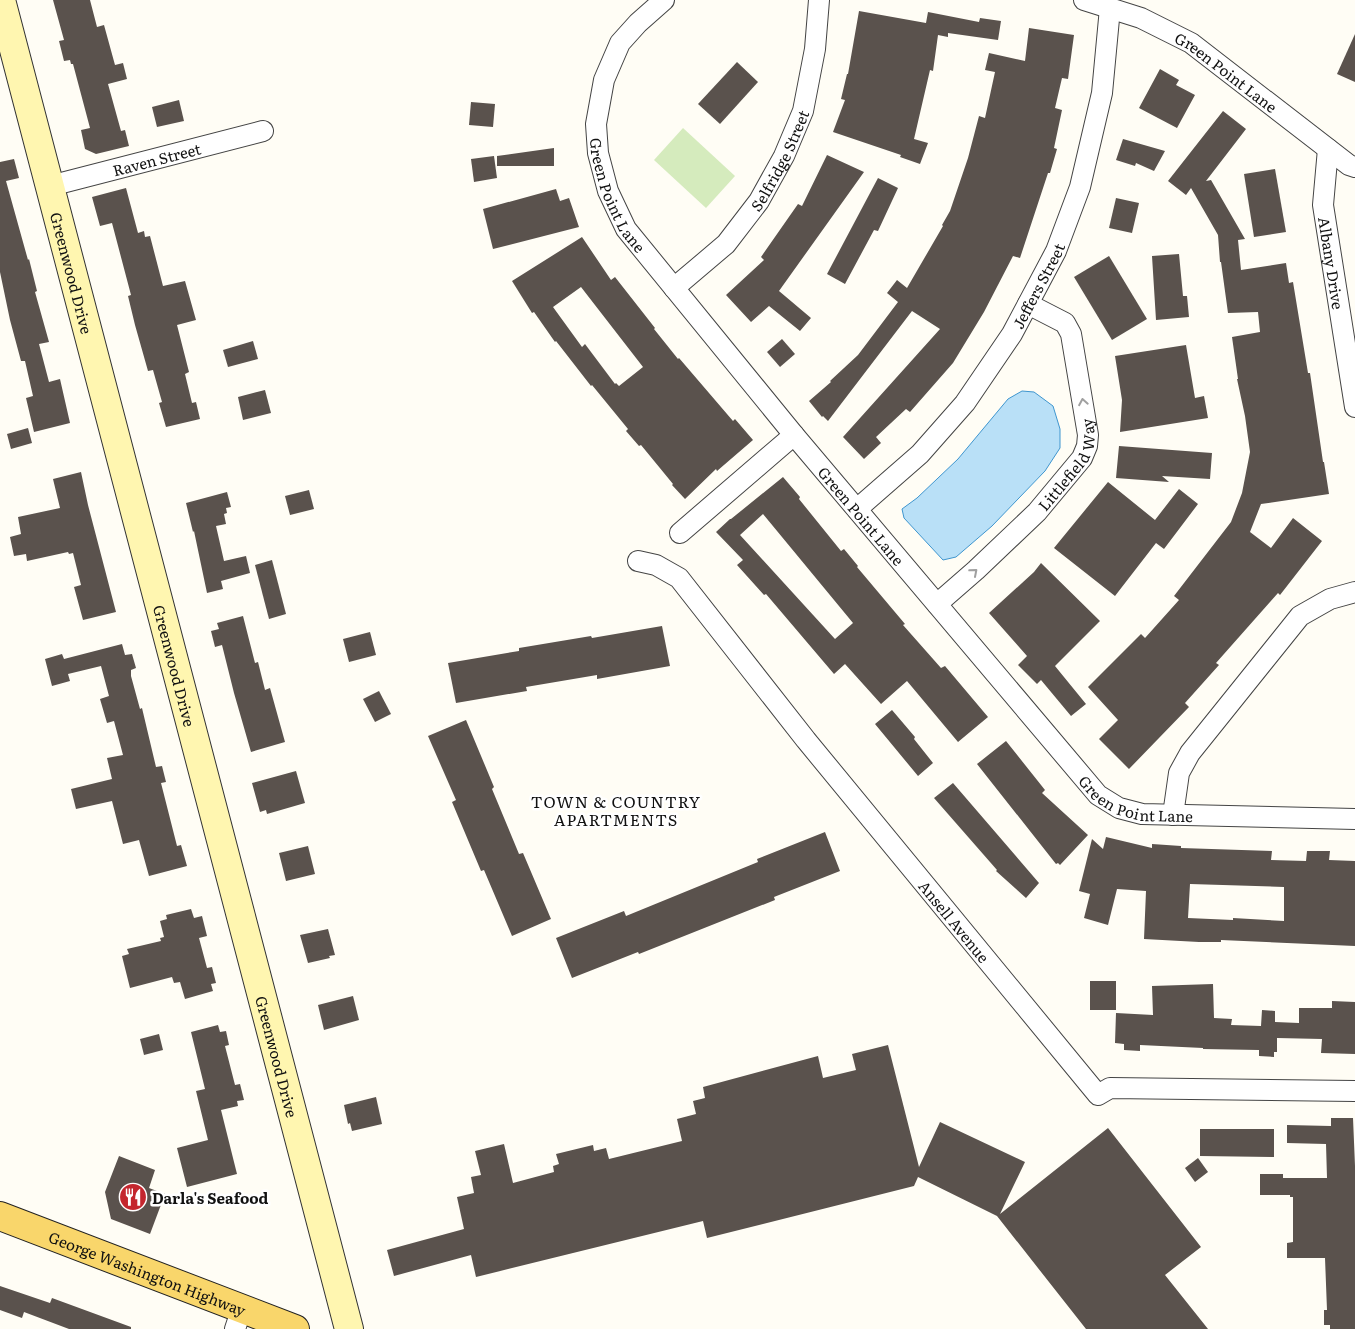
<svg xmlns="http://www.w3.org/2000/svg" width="1355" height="1329" font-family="Literata,serif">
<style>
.green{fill:#d5ebbd}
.water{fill:#b9e0f7;stroke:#3f96cf}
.building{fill:#5a524d;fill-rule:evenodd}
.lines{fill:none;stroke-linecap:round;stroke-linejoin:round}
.street-casing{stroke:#444;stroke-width:22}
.secondary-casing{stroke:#333;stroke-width:30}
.primary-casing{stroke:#222;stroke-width:30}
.street{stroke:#fff;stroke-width:20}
.secondary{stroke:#fff6b0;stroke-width:28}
.primary{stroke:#f9d66b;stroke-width:28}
.oneway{stroke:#a0a0a0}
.labels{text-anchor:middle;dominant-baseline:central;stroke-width:5;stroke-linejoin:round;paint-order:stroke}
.street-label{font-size:15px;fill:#111;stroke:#fff}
.poi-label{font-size:15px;font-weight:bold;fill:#111;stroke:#fff;text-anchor:start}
.neighbourhood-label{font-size:16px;letter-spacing:1px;fill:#111;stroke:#fff}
</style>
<rect width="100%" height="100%" fill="#fffdf5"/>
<path class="green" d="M 683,128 L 735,176 L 706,208 L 654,160 Z"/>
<path class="water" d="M 1022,391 L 1034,392 L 1053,406 L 1060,429 L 1060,448 L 1045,471 L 992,526 L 956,557 L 943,560 L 904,518 L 902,509 L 917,498 L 958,459 L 1008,399 Z"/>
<g class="building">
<path d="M 53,0 L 90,0 L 97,27 L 104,25 L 115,65 L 123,63 L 127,79 L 108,84 L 121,131 L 125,130 L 129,146 L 96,154 L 85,149 L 81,130 L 90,128 L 73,64 L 71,64 L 70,60 L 64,61 L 59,41 L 64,40 Z"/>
<path d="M 859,11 L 926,23 L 928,12 L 979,22 L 980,18 L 1001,21 L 998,40 L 948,33 L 948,37 L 938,35 L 933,71 L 930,70 L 914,139 L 928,143 L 920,164 L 900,157 L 901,155 L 833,132 L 845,100 L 841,99 L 847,74 L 848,74 Z"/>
<path d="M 1029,28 L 1074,35 L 1068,79 L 1062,78 L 1055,108 L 1062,110 L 1054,148 L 1057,149 L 1050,173 L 1048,173 L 1020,258 L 1013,256 L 984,312 L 953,363 L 910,412 L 906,409 L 876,437 L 881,443 L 864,459 L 843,437 L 940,329 L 912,311 L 828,421 L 823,416 L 822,417 L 809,401 L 831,382 L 830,381 L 858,355 L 898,302 L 887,293 L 897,280 L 907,288 L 943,226 L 942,225 L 950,211 L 968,158 L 979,116 L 985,118 L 995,72 L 985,70 L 989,53 L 1025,61 Z"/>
<path d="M 1355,34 L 1355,82 L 1337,74 Z"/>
<path d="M 737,62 L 758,82 L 720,124 L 698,104 Z"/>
<path d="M 1160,69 L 1179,80 L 1176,85 L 1195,95 L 1177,128 L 1139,108 Z"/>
<path d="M 179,100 L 184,121 L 157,127 L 152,107 Z"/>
<path d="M 471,102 L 495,104 L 493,127 L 469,125 Z"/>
<path d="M 1223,111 L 1246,129 L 1206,181 L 1211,180 L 1245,239 L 1238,240 L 1241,270 L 1286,263 L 1289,283 L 1293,282 L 1308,373 L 1310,373 L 1323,462 L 1324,462 L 1329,494 L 1261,504 L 1250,532 L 1271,548 L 1293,518 L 1322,541 L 1280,595 L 1278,593 L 1216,663 L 1219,665 L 1185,703 L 1189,707 L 1129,769 L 1099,739 L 1118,720 L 1088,687 L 1141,634 L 1145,638 L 1179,600 L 1174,596 L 1231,522 L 1242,493 L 1250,452 L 1245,416 L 1237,379 L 1238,379 L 1232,337 L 1260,332 L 1258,312 L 1228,313 L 1221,262 L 1220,262 L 1218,235 L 1191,188 L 1186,195 L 1168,181 Z"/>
<path d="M 1123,139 L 1165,151 L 1154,171 L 1136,163 L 1135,166 L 1116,160 Z"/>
<path d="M 554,148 L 554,166 L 497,166 L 497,156 Z"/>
<path d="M 827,155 L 864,172 L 779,291 L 811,318 L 800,331 L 769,306 L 751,322 L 726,295 L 764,260 L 761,257 L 798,204 L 802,206 Z"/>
<path d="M 494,156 L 497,178 L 474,182 L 471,159 Z"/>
<path d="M 14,159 L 19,178 L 6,181 L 28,260 L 29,259 L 37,291 L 35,292 L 49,342 L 39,344 L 49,382 L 60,379 L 70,423 L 34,432 L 26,398 L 33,396 L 25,361 L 21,361 L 10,320 L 0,272 L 0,162 Z"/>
<path d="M 1275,169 L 1286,232 L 1254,237 L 1244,174 Z"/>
<path d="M 878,178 L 898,188 L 878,231 L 874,230 L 845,284 L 827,274 Z"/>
<path d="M 126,188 L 138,233 L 144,231 L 145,237 L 150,236 L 163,286 L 185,281 L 196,320 L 177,325 L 189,372 L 185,374 L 192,403 L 196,402 L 200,419 L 166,427 L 159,403 L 162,402 L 153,370 L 148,371 L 135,325 L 128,296 L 131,295 L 112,223 L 100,226 L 92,197 Z"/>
<path d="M 556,189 L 560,201 L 569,198 L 579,227 L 493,249 L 483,209 Z"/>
<path d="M 1116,198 L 1139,203 L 1132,233 L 1109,228 Z"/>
<path d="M 582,237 L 611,280 L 615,277 L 655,328 L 654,329 L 678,359 L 679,358 L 733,421 L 735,419 L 753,440 L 717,471 L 716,469 L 685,499 L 672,485 L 673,484 L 641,445 L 639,446 L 626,431 L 628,429 L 592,385 L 591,386 L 556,341 L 555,342 L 534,312 L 532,313 L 512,281 ZM 581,287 L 643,367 L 619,386 L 616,383 L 615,384 L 585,344 L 582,347 L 553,307 Z"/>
<path d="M 1179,254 L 1183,296 L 1187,296 L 1189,317 L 1156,320 L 1152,256 Z"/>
<path d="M 1109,256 L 1147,319 L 1112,340 L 1074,277 Z"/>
<path d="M 782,339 L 795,354 L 780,367 L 767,352 Z"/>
<path d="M 253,341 L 258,359 L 228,367 L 223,350 Z"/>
<path d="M 1186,345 L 1195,398 L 1204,396 L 1208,418 L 1120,432 L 1122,400 L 1115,356 Z"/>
<path d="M 265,390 L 271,413 L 243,420 L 238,397 Z"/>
<path d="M 28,428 L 32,443 L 11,449 L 7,434 Z"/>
<path d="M 1119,446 L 1212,453 L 1210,479 L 1162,476 L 1169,482 L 1116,478 Z"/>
<path d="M 81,472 L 88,505 L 116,612 L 83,620 L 74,587 L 81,585 L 73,553 L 69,554 L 68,552 L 27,561 L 26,554 L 14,556 L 10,537 L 21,534 L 18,517 L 60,508 L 53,479 Z"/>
<path d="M 783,477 L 800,497 L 799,499 L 841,551 L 844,549 L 858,566 L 857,567 L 905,624 L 903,625 L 941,668 L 945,666 L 988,717 L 958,742 L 907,681 L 881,704 L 845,664 L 834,674 L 766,594 L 764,595 L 737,565 L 743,560 L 716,532 L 730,519 L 731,519 ZM 763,514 L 853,623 L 835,639 L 740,535 Z"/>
<path d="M 1108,482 L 1155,520 L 1179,489 L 1198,504 L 1164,549 L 1156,543 L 1115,596 L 1054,548 Z"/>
<path d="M 309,490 L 314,509 L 290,515 L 285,496 Z"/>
<path d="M 227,492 L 231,507 L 226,508 L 227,513 L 224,514 L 226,524 L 216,526 L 224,561 L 246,556 L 250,573 L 221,581 L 223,589 L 207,593 L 194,531 L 193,532 L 186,503 Z"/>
<path d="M 272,560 L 286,614 L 269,619 L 255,565 Z"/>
<path d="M 1041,563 L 1100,621 L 1055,666 L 1086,704 L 1071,716 L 1041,680 L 1037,684 L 1018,665 L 1027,656 L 989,613 L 1034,572 Z"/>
<path d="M 243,616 L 255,663 L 258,662 L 265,690 L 270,688 L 285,742 L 251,752 L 234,693 L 222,645 L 215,647 L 211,631 L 219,629 L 217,623 Z"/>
<path d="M 662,626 L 670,666 L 597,679 L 597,675 L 526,687 L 527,691 L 456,703 L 448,663 L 519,651 L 519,648 L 591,636 L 592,638 Z"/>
<path d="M 370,632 L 376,655 L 349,662 L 343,639 Z"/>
<path d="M 122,644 L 125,655 L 132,654 L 136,668 L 131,670 L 131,676 L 140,709 L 142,708 L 156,767 L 162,766 L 166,782 L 161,783 L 177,846 L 181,845 L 187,866 L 149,876 L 139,840 L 123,844 L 112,801 L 76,809 L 71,789 L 112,779 L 107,758 L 123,755 L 114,721 L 107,723 L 100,699 L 109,696 L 101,666 L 68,674 L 70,681 L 52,686 L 45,659 L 62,654 L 64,659 Z"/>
<path d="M 379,691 L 391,714 L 375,722 L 363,699 Z"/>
<path d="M 892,710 L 915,737 L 914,739 L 933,763 L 918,776 L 875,724 Z"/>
<path d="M 466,720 L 494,787 L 492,789 L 519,854 L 523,853 L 551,919 L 512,936 L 484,870 L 481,871 L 452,802 L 456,800 L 428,736 Z"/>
<path d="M 1006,741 L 1045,790 L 1042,793 L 1088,835 L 1060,865 L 1058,863 L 1056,864 L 977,764 Z"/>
<path d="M 296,771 L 305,803 L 267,814 L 266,810 L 260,812 L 252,783 Z"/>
<path d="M 953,783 L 1039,883 L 1026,898 L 996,871 L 997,870 L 934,798 Z"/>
<path d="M 825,832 L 840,871 L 774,897 L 775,900 L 639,954 L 638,952 L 572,978 L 556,938 L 624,911 L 626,916 L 758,862 L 757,859 Z"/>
<path d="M 1106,837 L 1152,848 L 1152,844 L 1181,846 L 1181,848 L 1272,851 L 1271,860 L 1306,861 L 1307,851 L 1330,851 L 1329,860 L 1355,861 L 1355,946 L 1221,940 L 1221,942 L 1199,942 L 1144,939 L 1146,891 L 1117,889 L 1108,925 L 1084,918 L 1090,894 L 1079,891 L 1092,839 L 1103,849 ZM 1190,884 L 1284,887 L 1284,921 L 1233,918 L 1233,920 L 1188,918 Z"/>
<path d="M 308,846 L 315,874 L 286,881 L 279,853 Z"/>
<path d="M 191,909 L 194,918 L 202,916 L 207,936 L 199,938 L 207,968 L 212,967 L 216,983 L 211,984 L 213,991 L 185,999 L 180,982 L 174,983 L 172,977 L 130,988 L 122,956 L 129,954 L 127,949 L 161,941 L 160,938 L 164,937 L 160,921 L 167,919 L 166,915 Z"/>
<path d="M 328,929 L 335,955 L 329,956 L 330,958 L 308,963 L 300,935 Z"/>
<rect x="1090" y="981" width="26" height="29"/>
<path d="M 1213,984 L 1214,1018 L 1232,1019 L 1231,1025 L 1261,1026 L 1262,1010 L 1275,1011 L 1275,1022 L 1299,1023 L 1299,1008 L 1332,1008 L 1332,1001 L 1355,1002 L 1355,1054 L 1321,1053 L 1322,1039 L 1277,1038 L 1277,1052 L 1274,1052 L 1274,1057 L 1259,1056 L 1259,1050 L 1203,1049 L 1203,1048 L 1140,1045 L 1140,1051 L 1124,1050 L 1124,1044 L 1115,1043 L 1116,1013 L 1153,1015 L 1152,986 Z"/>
<path d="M 353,996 L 359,1020 L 324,1030 L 318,1005 Z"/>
<path d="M 218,1025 L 220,1032 L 226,1031 L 229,1045 L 225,1046 L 235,1085 L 240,1084 L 244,1100 L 237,1101 L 238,1106 L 221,1110 L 237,1174 L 187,1187 L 177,1148 L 208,1140 L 196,1091 L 205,1089 L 191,1032 Z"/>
<path d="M 159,1034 L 163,1050 L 144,1055 L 140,1039 Z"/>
<path d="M 888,1045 L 919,1167 L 940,1122 L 1025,1162 L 1000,1214 L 1108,1128 L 1201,1247 L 1165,1275 L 1208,1329 L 1086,1329 L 997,1216 L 918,1177 L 914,1186 L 707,1238 L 703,1221 L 476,1277 L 471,1255 L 394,1276 L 387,1250 L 464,1229 L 457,1197 L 474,1193 L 471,1177 L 481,1175 L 475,1151 L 504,1144 L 513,1183 L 554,1172 L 553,1166 L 559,1164 L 556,1154 L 593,1145 L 594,1151 L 606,1148 L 609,1159 L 682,1141 L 677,1119 L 696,1114 L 693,1101 L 705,1098 L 703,1087 L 818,1056 L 823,1078 L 856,1070 L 852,1054 Z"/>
<path d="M 376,1097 L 382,1124 L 352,1131 L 350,1123 L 348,1124 L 344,1105 Z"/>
<path d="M 1331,1118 L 1353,1118 L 1355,1166 L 1355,1329 L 1330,1329 L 1330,1325 L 1324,1325 L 1324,1310 L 1327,1310 L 1325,1258 L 1287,1258 L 1287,1243 L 1293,1242 L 1293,1197 L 1290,1197 L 1290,1195 L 1260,1195 L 1260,1174 L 1283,1174 L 1283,1178 L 1327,1178 L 1326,1144 L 1287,1143 L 1287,1125 L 1331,1126 Z"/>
<path d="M 1200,1129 L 1274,1129 L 1274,1157 L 1200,1156 Z"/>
<path d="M 119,1156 L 155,1170 L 149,1188 L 165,1194 L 150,1234 L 111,1219 L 105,1192 Z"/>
<path d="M 1198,1158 L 1208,1172 L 1195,1182 L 1185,1168 Z"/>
<path d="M 0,1286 L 50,1303 L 52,1298 L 131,1327 L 131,1329 L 69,1329 L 24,1312 L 22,1318 L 0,1310 Z"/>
</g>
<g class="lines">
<g class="street-casing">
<g id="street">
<path id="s1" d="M 664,0 L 638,23 L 620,43 L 604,80 L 596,124 L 598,153 L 608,191 L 626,229 L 794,435 L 1098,795 L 1119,808 L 1142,814 L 1355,819"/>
<path id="s2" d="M 1084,0 L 1141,18 L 1191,43 L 1349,165 L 1355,167"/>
<path id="s3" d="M 1328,149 L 1323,205 L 1355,407"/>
<path id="s4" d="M 50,186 L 263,131"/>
<path id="s5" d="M 674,288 L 726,244 L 759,201 L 784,156 L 803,111 L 815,49 L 819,0"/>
<path id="s6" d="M 857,509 L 920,454 L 965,403 L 1012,334 L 1056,251 L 1080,187 L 1102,93 L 1110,8"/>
<path d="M 680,533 L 794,435"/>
<path id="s7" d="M 638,561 L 656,565 L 679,578 L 806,740 L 1098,1095 L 1110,1088 L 1355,1091"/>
<path id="s8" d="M 937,604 L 976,570 L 1037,512 L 1082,458 L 1087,446 L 1088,435 L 1071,334 L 1065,323 L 1028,304"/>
<path d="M 1173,815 L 1179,773 L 1190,753 L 1300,616 L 1330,599 L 1355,592"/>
<path d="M 235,1329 L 242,1308"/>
</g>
</g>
<g class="secondary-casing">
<g id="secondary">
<path id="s9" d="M 1,0 L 349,1329"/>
</g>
</g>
<g class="primary-casing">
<g id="primary">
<path id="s10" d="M 0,1216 L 295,1329"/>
</g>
</g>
<use href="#street" class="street"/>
<use href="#secondary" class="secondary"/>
<use href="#primary" class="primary"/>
</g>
<defs><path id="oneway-chevron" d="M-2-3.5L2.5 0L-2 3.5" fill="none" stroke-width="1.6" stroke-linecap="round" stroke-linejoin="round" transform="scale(1.25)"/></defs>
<g class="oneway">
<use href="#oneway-chevron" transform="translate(1083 402) rotate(-100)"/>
<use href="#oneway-chevron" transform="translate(974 572) rotate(-41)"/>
</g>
<defs>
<g id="restaurant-disc" transform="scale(1.4375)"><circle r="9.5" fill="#c4262e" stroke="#fff"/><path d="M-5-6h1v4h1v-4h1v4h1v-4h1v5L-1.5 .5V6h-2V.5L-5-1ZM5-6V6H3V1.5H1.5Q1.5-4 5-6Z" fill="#fff"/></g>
</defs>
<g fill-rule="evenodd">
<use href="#restaurant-disc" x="133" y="1197"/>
</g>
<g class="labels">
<g class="street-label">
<text stroke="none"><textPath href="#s2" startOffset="161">Green Point Lane</textPath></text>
<text stroke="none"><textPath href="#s4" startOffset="110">Raven Street</textPath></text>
<text stroke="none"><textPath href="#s5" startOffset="168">Selfridge Street</textPath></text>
<text stroke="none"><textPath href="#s1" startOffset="222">Green Point Lane</textPath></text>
<text stroke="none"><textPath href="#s3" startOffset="115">Albany Drive</textPath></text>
<text stroke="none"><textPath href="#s9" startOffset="282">Greenwood Drive</textPath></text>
<text stroke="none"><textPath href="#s6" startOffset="290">Jeffers Street</textPath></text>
<text stroke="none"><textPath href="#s8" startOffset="194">Littlefield Way</textPath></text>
<text stroke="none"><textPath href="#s1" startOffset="628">Green Point Lane</textPath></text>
<text stroke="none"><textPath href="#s9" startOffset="688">Greenwood Drive</textPath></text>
<text stroke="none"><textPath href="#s1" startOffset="1032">Green Point Lane</textPath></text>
<text stroke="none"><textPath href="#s7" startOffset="485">Ansell Avenue</textPath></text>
<text stroke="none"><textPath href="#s9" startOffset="1092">Greenwood Drive</textPath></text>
<text stroke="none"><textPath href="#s10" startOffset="158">George Washington Highway</textPath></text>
</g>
<g class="poi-label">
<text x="152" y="1197">Darla's Seafood</text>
</g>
<g class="neighbourhood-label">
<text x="616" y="801">TOWN &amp; COUNTRY<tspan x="616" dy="18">APARTMENTS</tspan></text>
</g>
</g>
</svg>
